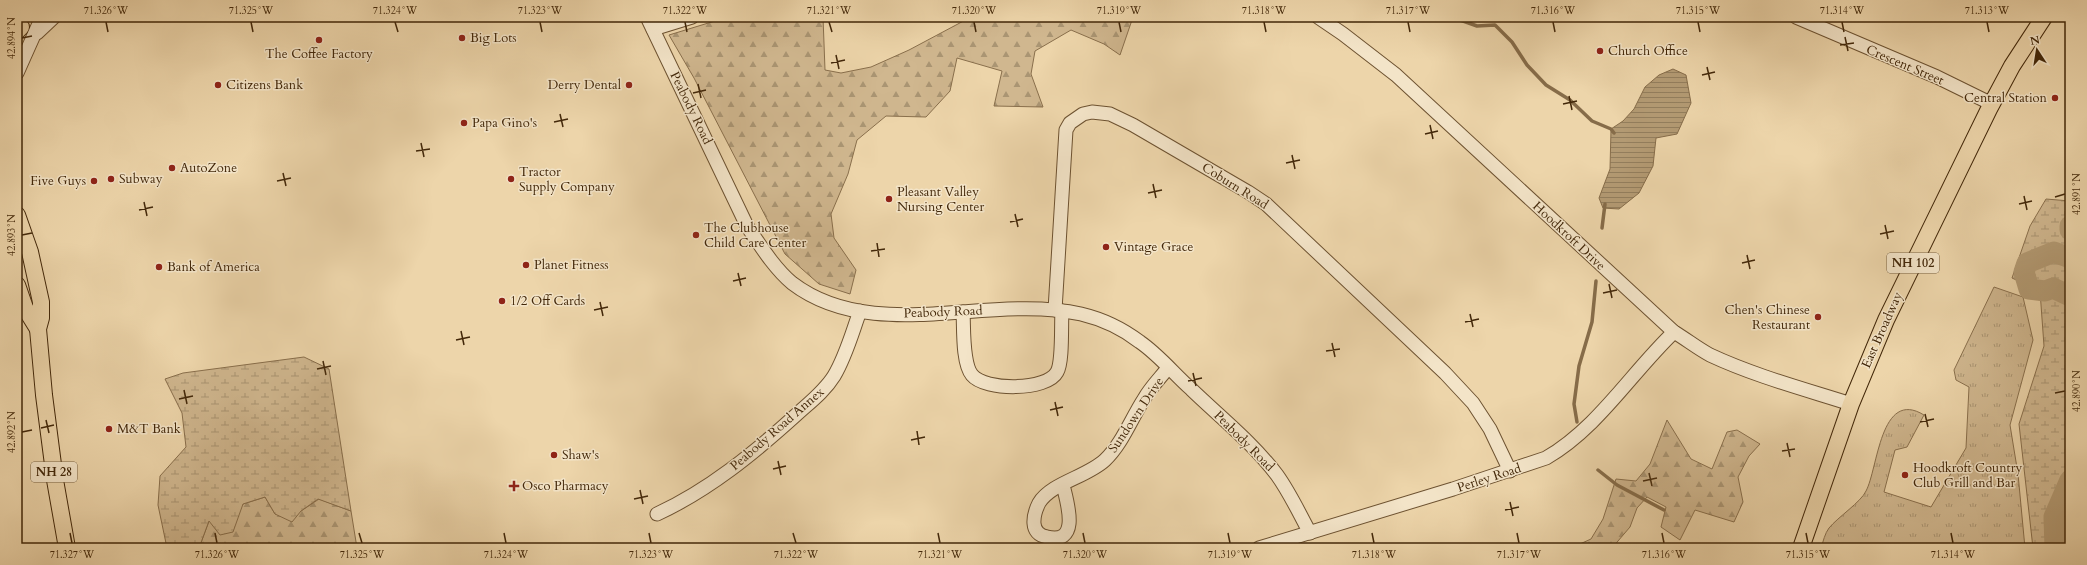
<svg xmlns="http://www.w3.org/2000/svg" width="2087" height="565" font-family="Cardo,serif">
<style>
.grass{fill:url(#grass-tufts);stroke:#896f4c}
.forest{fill:url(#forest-firs);stroke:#896f4c}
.wetland{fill:url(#wetland-marsh);stroke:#896f4c}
.water{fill:url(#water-rules);stroke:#866c49}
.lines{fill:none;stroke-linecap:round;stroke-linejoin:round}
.stream{stroke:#866c49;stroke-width:3.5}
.river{stroke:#b39a73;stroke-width:21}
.minor-casing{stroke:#6d5231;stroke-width:15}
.major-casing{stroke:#422709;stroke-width:18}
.minor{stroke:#f3e4c8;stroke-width:13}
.major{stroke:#edd5aa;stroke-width:16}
.ticks{fill:none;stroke:#422709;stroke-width:1.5}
.poi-dot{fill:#8f2418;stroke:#f3e4c8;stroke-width:1.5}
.labels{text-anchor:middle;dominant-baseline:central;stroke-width:3;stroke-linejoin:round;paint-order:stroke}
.shield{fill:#f3e4c8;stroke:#776042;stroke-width:1}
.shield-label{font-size:12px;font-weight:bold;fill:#422709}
.poi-label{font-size:13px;fill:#422709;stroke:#f3e4c8;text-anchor:start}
.street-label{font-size:13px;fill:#422709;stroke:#f3e4c8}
.neatline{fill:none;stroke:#422709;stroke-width:1.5}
.ticks-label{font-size:10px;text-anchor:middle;fill:#422709}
</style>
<defs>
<pattern id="grass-tufts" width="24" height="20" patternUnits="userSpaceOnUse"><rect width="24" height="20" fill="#d0b78f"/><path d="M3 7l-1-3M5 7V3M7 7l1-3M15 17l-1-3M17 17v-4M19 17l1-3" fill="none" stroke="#aa9573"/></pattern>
<pattern id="forest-firs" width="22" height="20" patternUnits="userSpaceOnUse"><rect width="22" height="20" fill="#d0b78f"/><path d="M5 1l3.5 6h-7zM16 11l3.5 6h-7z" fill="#aa9573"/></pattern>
<pattern id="wetland-marsh" width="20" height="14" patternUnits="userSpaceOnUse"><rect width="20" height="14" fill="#d0b78f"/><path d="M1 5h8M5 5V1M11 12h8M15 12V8" fill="none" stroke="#aa9573"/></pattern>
<pattern id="water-rules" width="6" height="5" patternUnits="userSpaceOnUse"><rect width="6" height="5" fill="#b39a73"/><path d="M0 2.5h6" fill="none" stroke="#937e5d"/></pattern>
</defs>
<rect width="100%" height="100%" fill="#edd5aa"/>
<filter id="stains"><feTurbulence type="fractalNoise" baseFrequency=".005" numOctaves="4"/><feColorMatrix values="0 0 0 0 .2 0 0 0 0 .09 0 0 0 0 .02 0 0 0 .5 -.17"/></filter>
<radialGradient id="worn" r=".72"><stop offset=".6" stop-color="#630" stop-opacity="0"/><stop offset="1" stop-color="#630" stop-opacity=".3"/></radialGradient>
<path class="grass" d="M 1994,287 L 2023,297 L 2033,340 L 2010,425 L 2018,474 L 2025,548 L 1821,548 C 1823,542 1825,533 1829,528 C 1838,517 1861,502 1866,491 C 1878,469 1880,388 1924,415 L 1907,447 L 1895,450 L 1884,492 L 1931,507 L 1966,448 L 1969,387 L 1956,380 L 1954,370 Z"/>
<g class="forest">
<path d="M 728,17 L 823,17 L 825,70 L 841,73 L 871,67 L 909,50 L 971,17 L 1133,17 L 1120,55 L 1104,44 L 1071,30 L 1035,51 L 1031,74 L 1043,107 L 994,106 L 1002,71 L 957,58 L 950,91 L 926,117 L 886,116 L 857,140 L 848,174 L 831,214 L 834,238 L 856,270 L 850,294 L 819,284 L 785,254 L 694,78 L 669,35 Z"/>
<path d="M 1667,420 L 1691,459 L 1712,469 L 1727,432 L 1737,430 L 1760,444 L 1749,456 L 1738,477 L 1743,502 L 1734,522 L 1695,510 L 1680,540 L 1661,527 L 1666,507 L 1647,497 L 1637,508 L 1630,527 L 1612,548 L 1571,548 L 1591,539 L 1603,519 L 1616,479 L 1636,481 L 1650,464 Z"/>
<path d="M 265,497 L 275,514 L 301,511 L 319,499 L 351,511 L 357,548 L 199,548 L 209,521 L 243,504 Z"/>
</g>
<g class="wetland">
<path d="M 2046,199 L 2070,201 L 2070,548 L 2033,548 L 2019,424 L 2044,346 L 2040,291 L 2012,278 L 2030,226 Z"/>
<path d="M 304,357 L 329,369 L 351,511 L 318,499 L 301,511 L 292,522 L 275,514 L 265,497 L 243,504 L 233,532 L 220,535 L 209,521 L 199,548 L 167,548 L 158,505 L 160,476 L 186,447 L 182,413 L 165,379 L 183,373 Z"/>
</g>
<path class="water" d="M 1673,69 L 1686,75 L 1691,103 L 1677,134 L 1656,138 L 1653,166 L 1639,193 L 1619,209 L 1603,208 L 1599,198 L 1610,169 L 1611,129 L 1623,121 L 1634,109 L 1645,87 L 1659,75 Z"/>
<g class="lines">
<g class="stream">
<path d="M 1452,17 L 1477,26 L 1495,25 L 1512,42 L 1527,65 L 1546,85 L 1570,100 L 1592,121 L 1611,129 L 1614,133"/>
<path d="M 1602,228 L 1605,204"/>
<path d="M 1577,422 L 1574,404 L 1579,366 L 1592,322 L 1596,281"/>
<path d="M 1598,470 L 1617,485 L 1664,510"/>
</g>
<g class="river">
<path d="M 2070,226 L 2070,230"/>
<path d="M 2070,258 L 2054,252 L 2027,263 L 2024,272 L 2029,289 L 2045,291 L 2053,288 L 2070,296"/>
<path d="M 2055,548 L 2054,517 L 2070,480"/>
</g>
<g class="minor-casing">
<g id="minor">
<path d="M 647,17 L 747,226 C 760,245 774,268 792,283 C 873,345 989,293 1081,314 C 1102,319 1123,329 1140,342 C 1159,355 1174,374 1191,389 C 1220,417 1253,443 1277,475 C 1290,493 1299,513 1310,533"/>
<path d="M 1318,17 L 1343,34 L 1396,75 L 1674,332 C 1686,339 1697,348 1710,355 C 1755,376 1804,389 1851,404"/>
<path d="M 1796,17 L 1937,77 L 1992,104"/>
<path d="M 653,29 L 692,17"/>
<path d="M 37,33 L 54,17"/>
<path d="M 17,73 L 42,17"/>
<path d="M 1055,310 L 1066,130 L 1070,123 L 1083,114 L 1092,112 L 1110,114 L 1133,125 L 1248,192 L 1266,204 L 1445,373 L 1473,403 L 1490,429 L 1510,471"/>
<path d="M 963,312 C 964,327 962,363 972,375 C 985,391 1047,391 1057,372 C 1063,362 1061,325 1062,311"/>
<path d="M 1063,485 C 1067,502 1081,545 1047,537 C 1029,534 1033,515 1039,503 C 1051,483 1087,477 1105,460 C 1122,444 1131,419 1144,399 C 1150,388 1160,378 1168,368"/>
<path d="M 657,514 C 709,490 754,453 796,415 C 809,403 824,392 834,376 C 846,356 852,333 860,311"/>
<path d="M 1259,548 L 1453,489 L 1546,458 C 1598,428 1631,373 1674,332"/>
</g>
</g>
<g class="major-casing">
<g id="major">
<path d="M 17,31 L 21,27"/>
<path d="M 17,215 L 30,252 L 41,302 L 41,318 L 38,329 L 44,395 L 55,480 L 67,548"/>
<path d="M 17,285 L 25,308 L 38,329"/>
<path d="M 1801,548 L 1851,404 L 1886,320 L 1989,109 L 2012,66 L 2044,17"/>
</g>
</g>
<use href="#minor" class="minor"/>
<use href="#major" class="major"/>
</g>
<path class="ticks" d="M 106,22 L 108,32M 251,22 L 253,32M 395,22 L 398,32M 540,22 L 542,32M 685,22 L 687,32M 829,22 L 832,32M 974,22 L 976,32M 1119,22 L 1121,32M 1264,22 L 1266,32M 1408,22 L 1410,32M 1553,22 L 1555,32M 1698,22 L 1700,32M 1842,22 L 1844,32M 1987,22 L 1989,32M 1845,37 L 1848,51M 22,38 L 32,36M 1840,45 L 1854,43M 836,55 L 839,69M 831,63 L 845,60M 1707,67 L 1710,80M 1702,75 L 1715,72M 698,84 L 701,98M 693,93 L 706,90M 1569,96 L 1572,110M 1563,104 L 1577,101M 560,114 L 563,127M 554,122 L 568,119M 1430,125 L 1433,139M 1425,134 L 1438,131M 421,143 L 424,157M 416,151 L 430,149M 1292,155 L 1295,169M 1286,163 L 1300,160M 283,173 L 286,186M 277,181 L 291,178M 1153,184 L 1156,198M 1148,193 L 1162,190M 2024,196 L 2027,210M 2055,197 L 2065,194M 144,202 L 147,216M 2019,204 L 2032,201M 139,210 L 153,207M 1015,214 L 1018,227M 1010,222 L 1023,219M 1885,225 L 1888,239M 1880,234 L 1894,231M 22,235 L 32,233M 877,243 L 879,257M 871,251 L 885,249M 1747,255 L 1750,269M 1742,263 L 1755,260M 738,273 L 741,286M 733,281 L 746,278M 1609,284 L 1612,298M 1603,293 L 1617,290M 600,302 L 603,316M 594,310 L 608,307M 1470,314 L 1473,327M 1465,322 L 1479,319M 461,331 L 464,345M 456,340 L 470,337M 1332,343 L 1335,357M 1326,351 L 1340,349M 323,361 L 326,375M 317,369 L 331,366M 1193,373 L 1196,386M 1188,381 L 1202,378M 184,390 L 187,404M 2055,393 L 2065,391M 179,399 L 193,396M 1055,402 L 1058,416M 1050,410 L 1063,407M 1925,414 L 1928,427M 46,420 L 49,433M 1920,422 L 1934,419M 41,428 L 54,425M 917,431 L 919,445M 22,432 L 32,430M 911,440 L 925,437M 1787,443 L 1790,457M 1782,451 L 1795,449M 778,461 L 781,475M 773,469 L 786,466M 1649,473 L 1652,486M 1643,481 L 1657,478M 640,490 L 643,504M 634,499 L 648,496M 1510,502 L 1513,516M 1505,510 L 1519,507M 70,533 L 72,543M 215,533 L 217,543M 359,533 L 362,543M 504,533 L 506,543M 649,533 L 651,543M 793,533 L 796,543M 938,533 L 940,543M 1083,533 L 1085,543M 1228,533 L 1230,543M 1372,533 L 1374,543M 1517,533 L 1519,543M 1662,533 L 1664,543M 1806,533 L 1808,543M 1951,533 L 1953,543"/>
<g class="poi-dot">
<circle cx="462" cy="38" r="4"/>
<circle cx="319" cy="40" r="4"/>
<circle cx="1600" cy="51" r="4"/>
<circle cx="218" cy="85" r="4"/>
<circle cx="629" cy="85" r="4"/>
<circle cx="2055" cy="98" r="4"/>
<circle cx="464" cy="123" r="4"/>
<circle cx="172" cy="168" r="4"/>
<circle cx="111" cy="179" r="4"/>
<circle cx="511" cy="179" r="4"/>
<circle cx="94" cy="181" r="4"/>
<circle cx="889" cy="199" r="4"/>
<circle cx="696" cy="235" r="4"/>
<circle cx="1106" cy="247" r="4"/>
<circle cx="526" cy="265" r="4"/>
<circle cx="159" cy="267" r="4"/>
<circle cx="502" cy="301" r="4"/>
<circle cx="1818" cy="317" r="4"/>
<circle cx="109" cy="429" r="4"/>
<circle cx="554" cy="455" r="4"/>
<circle cx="1905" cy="475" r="4"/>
<path d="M512 480h4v4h4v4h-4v4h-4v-4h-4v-4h4z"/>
</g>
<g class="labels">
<g class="shield">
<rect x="1887" y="253" width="52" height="20" rx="3"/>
<rect x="31" y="462" width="46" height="20" rx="3"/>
</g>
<g class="shield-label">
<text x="1913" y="263">NH 102</text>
<text x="54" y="472">NH 28</text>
</g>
<g class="poi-label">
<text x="470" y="38">Big Lots</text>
<text x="1608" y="51">Church Office</text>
<text x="319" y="54" text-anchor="middle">The Coffee Factory</text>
<text x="226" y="85">Citizens Bank</text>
<text x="621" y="85" text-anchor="end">Derry Dental</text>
<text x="2047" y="98" text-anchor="end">Central Station</text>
<text x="472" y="123">Papa Gino's</text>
<text x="180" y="168">AutoZone</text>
<text x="519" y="172">Tractor<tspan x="519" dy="15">Supply Company</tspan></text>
<text x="119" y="179">Subway</text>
<text x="86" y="181" text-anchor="end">Five Guys</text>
<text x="897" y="192">Pleasant Valley<tspan x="897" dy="15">Nursing Center</tspan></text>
<text x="704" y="228">The Clubhouse<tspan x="704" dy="15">Child Care Center</tspan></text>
<text x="1114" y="247">Vintage Grace</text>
<text x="534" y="265">Planet Fitness</text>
<text x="167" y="267">Bank of America</text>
<text x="510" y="301">1/2 Off Cards</text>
<text x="1810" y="310" text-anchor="end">Chen's Chinese<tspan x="1810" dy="15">Restaurant</tspan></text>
<text x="117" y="429">M&amp;T Bank</text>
<text x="562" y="455">Shaw's</text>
<text x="1913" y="468">Hoodkroft Country<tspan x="1913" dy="15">Club Grill and Bar</tspan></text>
<text x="522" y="486">Osco Pharmacy</text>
</g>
<g class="street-label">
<text transform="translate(1905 65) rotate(23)">Crescent Street</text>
<text transform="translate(691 108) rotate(64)">Peabody Road</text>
<text transform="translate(1235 186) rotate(32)">Coburn Road</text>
<text transform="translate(1569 236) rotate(43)">Hoodkroft Drive</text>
<text transform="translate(943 312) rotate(-2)">Peabody Road</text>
<text transform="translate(1882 330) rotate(-66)">East Broadway</text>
<text transform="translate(1136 415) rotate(-56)">Sundown Drive</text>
<text transform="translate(777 429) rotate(-41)">Peabody Road Annex</text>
<text transform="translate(1244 441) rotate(45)">Peabody Road</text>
<text transform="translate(1489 478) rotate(-18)">Perley Road</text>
</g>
</g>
<rect width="2087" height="565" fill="none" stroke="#edd5aa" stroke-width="44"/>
<g transform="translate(2037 50) rotate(348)" stroke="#f3e4c8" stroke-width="3" paint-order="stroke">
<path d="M0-3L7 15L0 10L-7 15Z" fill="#422709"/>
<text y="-6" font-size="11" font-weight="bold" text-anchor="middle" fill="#422709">N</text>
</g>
<rect x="22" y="22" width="2043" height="521" class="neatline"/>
<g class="ticks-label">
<text x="106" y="14">71.326°W</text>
<text x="251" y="14">71.325°W</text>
<text x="395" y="14">71.324°W</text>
<text x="540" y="14">71.323°W</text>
<text x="685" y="14">71.322°W</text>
<text x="829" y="14">71.321°W</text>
<text x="974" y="14">71.320°W</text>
<text x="1119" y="14">71.319°W</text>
<text x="1264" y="14">71.318°W</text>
<text x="1408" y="14">71.317°W</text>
<text x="1553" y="14">71.316°W</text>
<text x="1698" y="14">71.315°W</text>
<text x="1842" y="14">71.314°W</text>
<text x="1987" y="14">71.313°W</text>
<text transform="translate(11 38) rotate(-90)" y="4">42.894°N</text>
<text transform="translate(2076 194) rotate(-90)" y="4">42.891°N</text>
<text transform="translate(11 235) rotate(-90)" y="4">42.893°N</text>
<text transform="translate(2076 391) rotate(-90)" y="4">42.890°N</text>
<text transform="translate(11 432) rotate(-90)" y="4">42.892°N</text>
<text x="72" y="558">71.327°W</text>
<text x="217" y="558">71.326°W</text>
<text x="362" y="558">71.325°W</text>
<text x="506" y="558">71.324°W</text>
<text x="651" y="558">71.323°W</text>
<text x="796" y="558">71.322°W</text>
<text x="940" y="558">71.321°W</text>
<text x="1085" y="558">71.320°W</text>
<text x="1230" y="558">71.319°W</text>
<text x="1374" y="558">71.318°W</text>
<text x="1519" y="558">71.317°W</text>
<text x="1664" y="558">71.316°W</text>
<text x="1808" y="558">71.315°W</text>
<text x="1953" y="558">71.314°W</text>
</g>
<rect width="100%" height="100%" filter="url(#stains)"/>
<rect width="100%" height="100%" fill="url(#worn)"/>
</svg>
